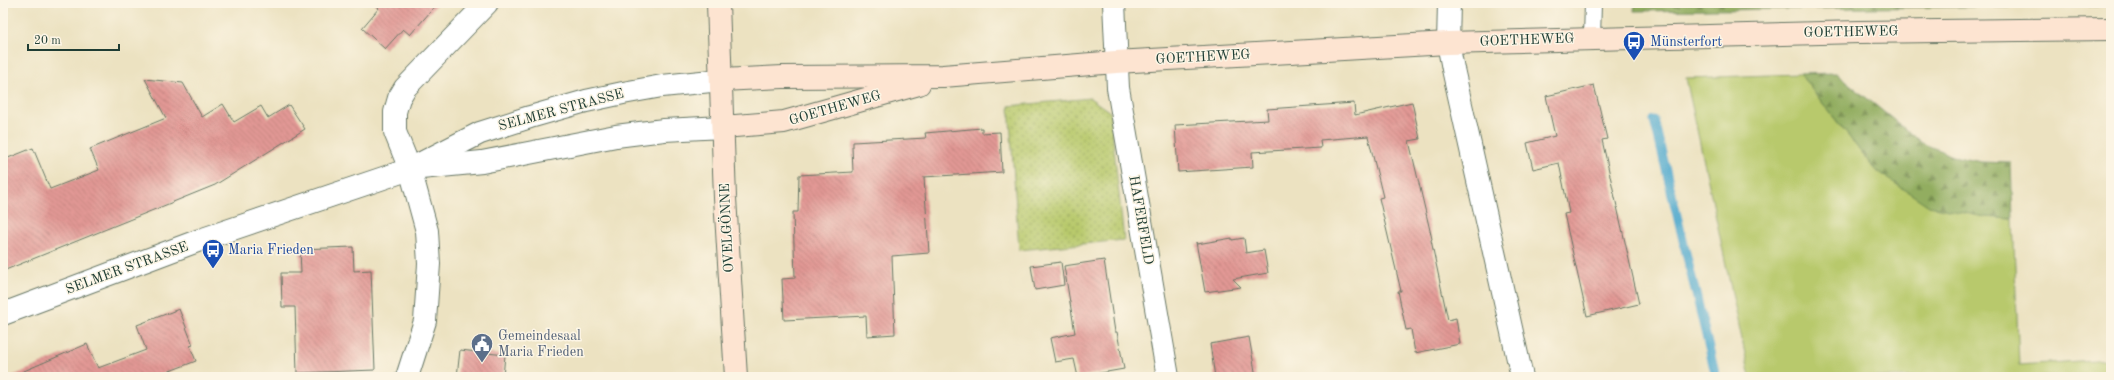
<svg xmlns="http://www.w3.org/2000/svg" width="2114" height="380" font-family="'Old Standard TT',serif">
<style>
.grass{fill:#b8c96c;stroke:#6c8350}
.forest{fill:url(#forest-firs);stroke:#58754a}
.park{fill:url(#park-dots);stroke:#6c8350}
.lines{fill:none;stroke-linecap:round;stroke-linejoin:round}
.stream{stroke:#50a9cd;stroke-width:9}
.building{fill:url(#building-back-hatch)}
.lane-casing{stroke:#677765;stroke-width:18}
.street-casing{stroke:#677765;stroke-width:24}
.secondary-casing{stroke:#677765;stroke-width:24}
.lane{stroke:#fff;stroke-width:16}
.street{stroke:#fff;stroke-width:22}
.secondary{stroke:#fde4d1;stroke-width:22}
.labels{text-anchor:middle;dominant-baseline:central;stroke-width:3;stroke-linejoin:round;paint-order:stroke}
.street-label{font-size:14px;fill:#1f3d34;stroke:#fcf5e5}
.transit-label{font-size:14px;fill:#164399;stroke:#fcf5e5;text-anchor:start}
.service-label{font-size:14px;fill:#4e5e75;stroke:#fcf5e5;text-anchor:start}
</style>
<defs>
<pattern id="forest-firs" width="22" height="20" patternUnits="userSpaceOnUse"><rect width="22" height="20" fill="#92ad60"/><path d="M5 1l3.5 6h-7zM16 11l3.5 6h-7z" fill="#778e50"/></pattern>
<pattern id="park-dots" width="8" height="8" patternUnits="userSpaceOnUse"><rect width="8" height="8" fill="#b8c96c"/><path d="M2 2h.1M6 6h.1" fill="none" stroke="#95a45a" stroke-width="1.8" stroke-linecap="round"/></pattern>
<pattern id="building-back-hatch" width="6" height="6" patternUnits="userSpaceOnUse"><rect width="6" height="6" fill="#e29894"/><path d="M-1 5l2 2M0 0l6 6M5-1l2 2" fill="none" stroke="#b77d7a"/></pattern>
</defs>
<rect width="100%" height="100%" fill="#fcf5e5"/>
<filter id="ink" filterUnits="userSpaceOnUse"><feTurbulence type="fractalNoise" baseFrequency=".025" numOctaves="2"/><feDisplacementMap in="SourceGraphic" scale="8" xChannelSelector="R" yChannelSelector="G"/><feConvolveMatrix kernelMatrix="1 2 1 2 8 2 1 2 1" color-interpolation-filters="sRGB"/></filter>
<filter id="wash" filterUnits="userSpaceOnUse"><feTurbulence type="fractalNoise" baseFrequency=".012" numOctaves="4" result="noise"/><feDisplacementMap in="SourceGraphic" scale="16" xChannelSelector="R" yChannelSelector="G"/><feGaussianBlur stdDeviation="0.9" result="paint"/><feColorMatrix in="noise" values="0 0 0 0 0 0 0 0 0 0 0 0 0 0 0 0 0 1.4 0 .05"/><feComposite in="paint" operator="in"/></filter>
<g filter="url(#wash)">
<rect width="100%" height="100%" fill="#ece2c1"/>
<path class="grass" d="M 1800,74 L 1875,170 L 1985,217 L 2013,219 L 2019,365 L 2111,359 L 2111,377 L 1750,377 L 1686,78 Z"/>
<g class="forest">
<path d="M 1635,3 L 2111,3 L 2111,5 L 1634,11 Z"/>
<path d="M 1836,73 L 1922,143 L 1953,156 L 1981,162 L 2011,163 L 2013,219 L 1985,217 L 1929,206 L 1875,170 L 1800,74 Z"/>
</g>
<path class="park" d="M 1090,98 L 1110,112 L 1124,240 L 1019,250 L 1009,106 Z"/>
<g class="lines">
<path class="stream" d="M 1654,120 L 1716,377"/>
</g>
<g id="blocks">
<g class="building">
<path d="M 374,3 L 438,3 L 410,35 L 403,29 L 385,49 L 362,28 L 379,8 Z"/>
<path d="M 145,79 L 183,83 L 202,117 L 223,104 L 234,122 L 261,106 L 268,118 L 289,105 L 305,129 L 215,185 L 3,271 L 3,160 L 33,148 L 50,189 L 99,170 L 90,149 L 166,118 Z"/>
<path d="M 1594,85 L 1607,139 L 1602,140 L 1639,304 L 1587,316 L 1564,214 L 1569,213 L 1559,163 L 1533,169 L 1527,143 L 1555,136 L 1546,96 Z"/>
<path d="M 1412,102 L 1420,139 L 1409,141 L 1432,239 L 1431,240 L 1448,320 L 1456,318 L 1460,344 L 1415,353 L 1411,329 L 1406,330 L 1398,291 L 1401,291 L 1379,198 L 1383,197 L 1368,136 L 1320,140 L 1321,148 L 1252,152 L 1253,167 L 1178,172 L 1175,125 L 1268,120 L 1267,109 L 1354,103 L 1355,115 Z"/>
<path d="M 982,128 L 982,133 L 1000,132 L 1002,172 L 924,177 L 929,253 L 892,256 L 895,334 L 867,336 L 866,316 L 784,320 L 782,279 L 795,278 L 793,212 L 798,212 L 799,175 L 853,172 L 852,147 L 853,147 L 853,142 L 926,138 L 925,133 Z"/>
<path d="M 1232,238 L 1232,240 L 1244,238 L 1246,253 L 1264,250 L 1268,273 L 1233,279 L 1241,287 L 1205,292 L 1196,242 L 1197,244 Z"/>
<path d="M 353,247 L 354,271 L 371,270 L 375,370 L 297,373 L 295,307 L 282,307 L 281,273 L 301,273 L 300,249 Z"/>
<path d="M 1104,260 L 1115,332 L 1117,332 L 1124,369 L 1078,377 L 1074,359 L 1055,362 L 1050,338 L 1075,333 L 1064,266 Z"/>
<path d="M 1061,262 L 1064,285 L 1035,290 L 1031,266 Z"/>
<path d="M 179,309 L 193,345 L 190,346 L 196,361 L 154,377 L 10,377 L 87,344 L 98,368 L 146,350 L 137,325 Z"/>
<path d="M 1249,337 L 1256,377 L 1215,377 L 1210,344 Z"/>
<path d="M 460,350 L 505,355 L 503,377 L 457,377 Z"/>
</g>
</g>
</g>
<g filter="url(#ink)">
<use href="#blocks" fill-opacity="0" stroke="#677765" stroke-width="1"/>
<g class="lines">
<g class="lane-casing">
<path id="lane" d="M 1592,38 L 1593,3"/>
</g>
<g class="street-casing">
<g id="street">
<path d="M 1114,3 L 1118,88 L 1168,377"/>
<path d="M 1449,3 L 1448,43 L 1453,69 L 1522,377"/>
<path d="M 421,168 L 482,162 L 616,136 L 664,130 L 723,127"/>
<path d="M 3,314 L 200,240 L 410,169 L 480,133 L 530,117 L 586,101 L 623,93 L 662,86 L 721,80"/>
<path d="M 407,377 L 425,321 L 429,264 L 427,231 L 410,169 L 395,132 L 395,112 L 399,98 L 405,88 L 487,3"/>
</g>
</g>
<g class="secondary-casing">
<g id="secondary">
<path d="M 718,3 L 725,198 L 736,377"/>
<path d="M 721,80 L 783,77 L 943,76 L 1116,62 L 1448,43 L 1859,32 L 2111,29"/>
<path d="M 723,127 L 784,122 L 919,84"/>
</g>
</g>
<use href="#lane" class="lane"/>
<use href="#street" class="street"/>
<use href="#secondary" class="secondary"/>
</g>
</g>
<defs>
<g id="bus-pin" transform="scale(1.15)"><path d="M0 17L-7.5 6A9.5 9.5 0 1 1 7.5 6Z" fill="#1a4fb4" stroke="#fcf5e5"/><path d="M-5-6H5V4H4V6H2V4H-2V6H-4V4H-5ZM-3.5-4V0h7V-4ZM-3.5 1.2v1.5H-2V1.2ZM2 1.2v1.5H3.5V1.2Z" fill="#fff"/></g>
<g id="civic-pin" transform="scale(1.15)"><path d="M0 17L-7.5 6A9.5 9.5 0 1 1 7.5 6Z" fill="#5c6f8a" stroke="#fcf5e5"/><path d="M-.6-6.5H3V-4.5H.6V-3L4-1V1h2V6H-6V1h2V-1L-.6-3ZM-1.2 2.5V6h2.4V2.5Z" fill="#fff"/></g>
</defs>
<g fill-rule="evenodd">
<use href="#bus-pin" x="1634" y="42"/>
<use href="#bus-pin" x="213" y="250"/>
<use href="#civic-pin" x="482" y="344"/>
</g>
<g class="labels">
<g class="street-label">
<text transform="translate(1851 32) rotate(-1)">GOETHEWEG</text>
<text transform="translate(1527 40) rotate(-2)">GOETHEWEG</text>
<text transform="translate(1203 57) rotate(-3)">GOETHEWEG</text>
<text transform="translate(835 108) rotate(-16)">GOETHEWEG</text>
<text transform="translate(561 110) rotate(-15)">SELMER STRASSE</text>
<text transform="translate(1141 220) rotate(80)">HAFERFELD</text>
<text transform="translate(727 228) rotate(-93)">OVELGÖNNE</text>
<text transform="translate(127 268) rotate(-20)">SELMER STRASSE</text>
</g>
<g class="transit-label">
<text x="1650" y="42">Münsterfort</text>
<text x="228" y="250">Maria Frieden</text>
</g>
<g class="service-label">
<text x="498" y="336">Gemeindesaal<tspan x="498" dy="16">Maria Frieden</tspan></text>
</g>
</g>
<rect width="2114" height="380" fill="none" stroke="#fcf5e5" stroke-width="16"/>
<path d="M28 44v6h91v-6" fill="none" stroke="#1f3d34" stroke-width="2"/>
<text x="34" y="44" font-size="12" fill="#1f3d34" stroke="#fcf5e5" stroke-width="3" paint-order="stroke">20 m</text>
</svg>
